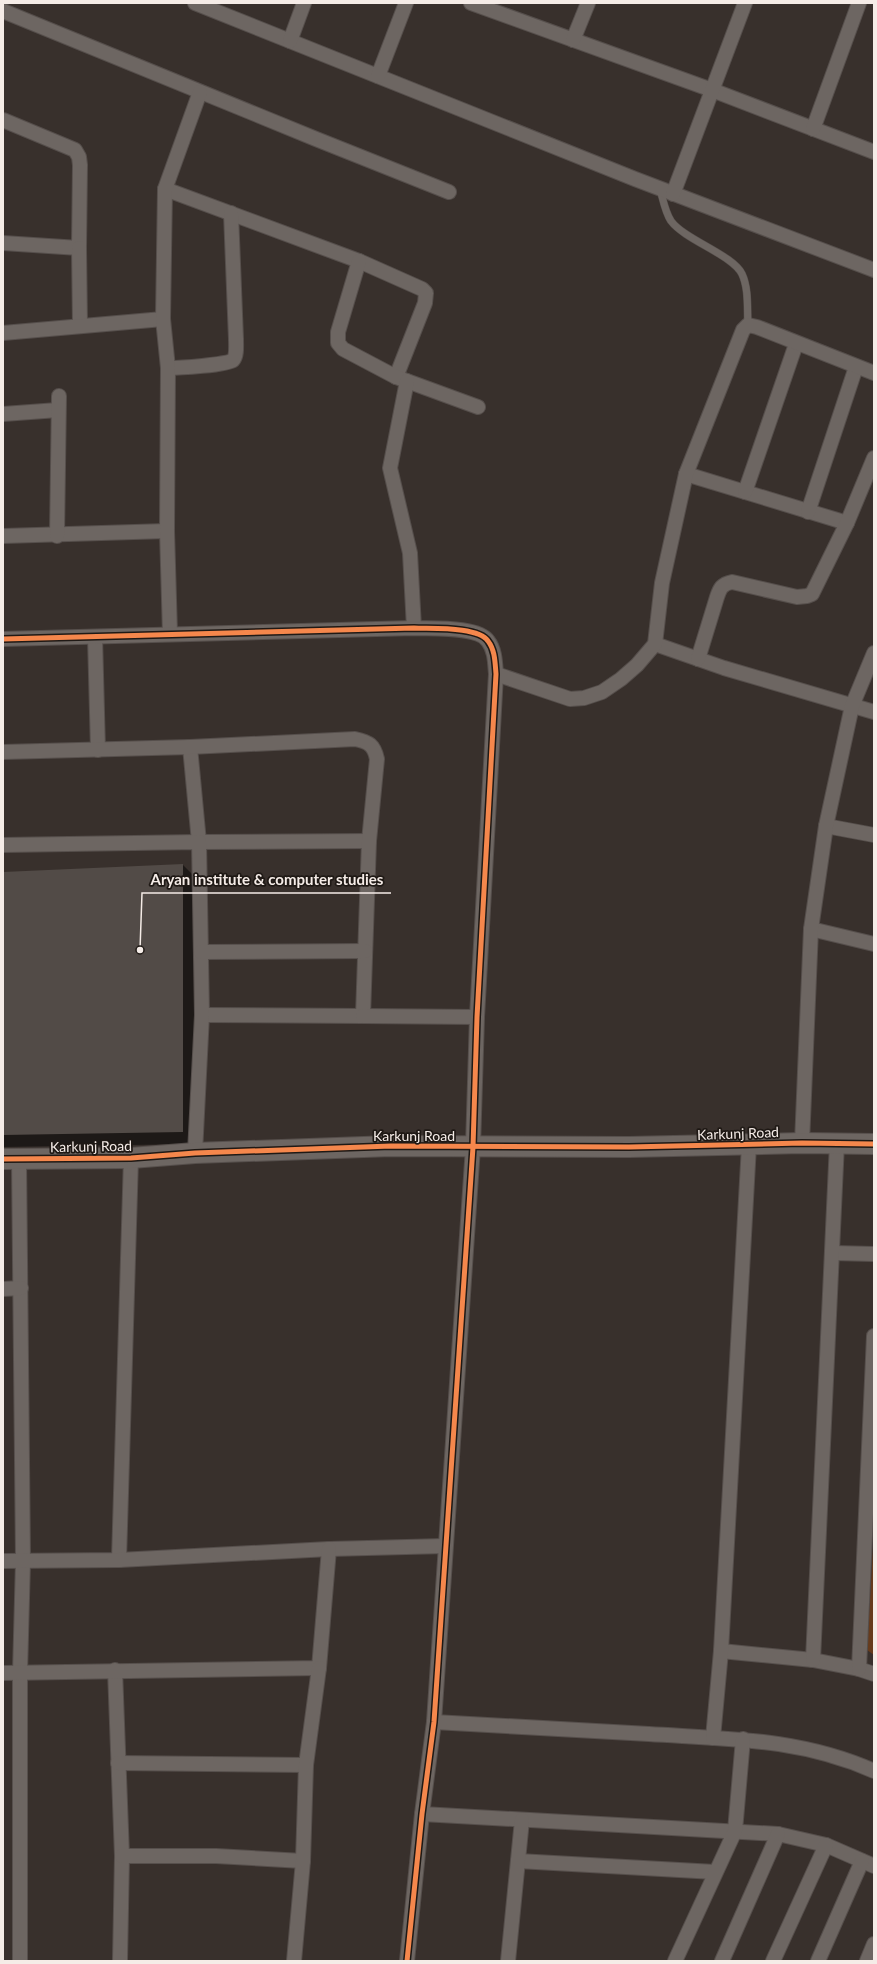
<svg xmlns="http://www.w3.org/2000/svg" width="877" height="1964" font-family="Lato,sans-serif">
<style>
.green{fill:#663b1c}
.shadow{fill:#0007}
.building{fill:#524b47}
.lines{fill:none;stroke-linecap:round;stroke-linejoin:round}
.lane-casing{stroke:#564f4c;stroke-width:8}
.street-casing{stroke:#564f4c;stroke-width:16}
.secondary-casing{stroke:#564f4c;stroke-width:22}
.lane{stroke:#6d6662;stroke-width:7}
.street{stroke:#6d6662;stroke-width:14}
.secondary{stroke:#6d6662;stroke-width:20}
.cycleway-casing{stroke:#1f1915;stroke-width:8}
.cycleway{stroke:#f5874c;stroke-width:5}
.labels{text-anchor:middle;dominant-baseline:central;stroke-width:3.5;stroke-linejoin:round;paint-order:stroke}
.street-label{font-size:14px;fill:#f5ece7;stroke:#1f1915}
.leader{fill:none;stroke:#f5ece7;stroke-width:1.5}
.callout-dot{fill:#f5ece7;stroke:#1f1915;stroke-width:1.5}
.callout-label{font-size:15px;text-anchor:middle;font-weight:bold;fill:#f5ece7;stroke:#1f1915;stroke-width:3.5;stroke-linejoin:round;paint-order:stroke}
</style>
<rect width="100%" height="100%" fill="#38302c"/>
<path class="green" d="M 874,1532 L 874,1655 L 867,1650 Z"/>
<path class="shadow" d="M 183,865 L 195,877 L 194,1144 L 3,1147 L 3,873 Z"/>
<path class="building" d="M 183,864 L 183,1132 L 3,1135 L 3,872 Z"/>
<g class="lines">
<g class="lane-casing">
<path id="lane" d="M 660,189 C 663,199 665,212 671,221 C 685,240 733,255 742,274 C 749,289 747,309 748,325"/>
</g>
<g class="street-casing">
<g id="street">
<path d="M 195,3 L 635,179 L 874,270"/>
<path d="M 471,3 L 712,90 L 874,152"/>
<path d="M 3,11 L 316,139 L 449,192"/>
<path d="M 573,40 L 588,3"/>
<path d="M 290,41 L 304,3"/>
<path d="M 378,76 L 406,3"/>
<path d="M 3,120 L 75,150 L 79,157 L 80,165 L 79,248 L 3,243"/>
<path d="M 813,129 L 859,3"/>
<path d="M 165,189 L 359,261 L 422,289 L 426,293 L 425,303 L 396,377"/>
<path d="M 673,194 L 745,3"/>
<path d="M 79,248 L 80,326"/>
<path d="M 359,261 L 338,332 L 338,343 L 343,349 L 396,377 L 478,407"/>
<path d="M 3,333 L 163,319"/>
<path d="M 168,368 C 179,368 227,365 233,360 C 237,356 236,345 236,339 L 231,213"/>
<path d="M 407,381 L 390,468 L 410,553 L 414,628"/>
<path d="M 3,414 L 58,410"/>
<path d="M 686,474 L 847,523"/>
<path d="M 745,492 L 796,344"/>
<path d="M 808,512 L 856,367"/>
<path d="M 3,536 L 167,531"/>
<path d="M 57,536 L 59,396"/>
<path d="M 170,634 L 167,531 L 168,368 L 163,319 L 165,189 L 200,92"/>
<path d="M 95,637 L 98,750"/>
<path d="M 3,639 L 414,628 C 431,629 478,626 488,641 C 495,650 495,662 496,674 L 477,1017 L 473,1147 L 434,1722 L 422,1814 L 407,1961"/>
<path d="M 655,644 L 724,668 L 874,712"/>
<path d="M 698,659 L 717,597 C 720,588 722,584 732,582 L 797,597 L 807,596 L 812,594 L 847,523 L 874,458"/>
<path d="M 496,674 L 570,699 L 584,698 L 602,692 L 621,679 L 637,665 L 655,644 L 662,583 L 686,474 L 743,330 L 748,325 L 757,327 L 874,373"/>
<path d="M 190,747 L 199,842 L 369,841"/>
<path d="M 3,752 L 190,747 L 355,739 C 369,742 374,745 377,759 L 369,841 L 363,1016 L 202,1015"/>
<path d="M 826,826 L 874,835"/>
<path d="M 3,845 L 199,842 L 202,1015 L 195,1153"/>
<path d="M 811,929 L 874,944"/>
<path d="M 201,952 L 365,951"/>
<path d="M 363,1016 L 477,1017"/>
<path d="M 802,1143 L 811,929 L 826,826 L 852,706 L 874,653"/>
<path d="M 19,1159 L 23,1561 L 20,1673 L 20,1961"/>
<path d="M 833,1253 L 874,1254"/>
<path d="M 3,1289 L 21,1288"/>
<path d="M 119,1560 L 131,1158"/>
<path d="M 3,1561 L 119,1560 L 329,1549 L 445,1546"/>
<path d="M 721,1651 L 813,1660 L 859,1669 L 874,1674"/>
<path d="M 813,1660 L 837,1143"/>
<path d="M 859,1669 L 874,1336"/>
<path d="M 115,1670 L 122,1856 L 120,1961"/>
<path d="M 3,1673 L 319,1668 L 329,1549"/>
<path d="M 434,1722 C 505,1726 577,1730 649,1734 C 728,1739 800,1738 874,1771"/>
<path d="M 713,1738 L 721,1651 L 749,1145"/>
<path d="M 118,1763 L 306,1765"/>
<path d="M 422,1814 L 778,1834 L 826,1845 L 874,1866"/>
<path d="M 122,1856 L 216,1856 L 303,1861"/>
<path d="M 518,1861 L 715,1872"/>
<path d="M 294,1961 L 303,1861 L 306,1765 L 319,1668"/>
<path d="M 508,1961 L 522,1820"/>
<path d="M 675,1961 L 735,1831 L 743,1739"/>
<path d="M 722,1961 L 778,1834"/>
<path d="M 773,1961 L 826,1845"/>
<path d="M 818,1961 L 862,1861"/>
<path d="M 867,1961 L 874,1944"/>
</g>
</g>
<g class="secondary-casing">
<path id="secondary" d="M 3,1159 L 131,1158 L 195,1153 L 391,1146 L 629,1147 L 802,1143 L 874,1144"/>
</g>
<use href="#lane" class="lane"/>
<use href="#street" class="street"/>
<use href="#secondary" class="secondary"/>
<g class="cycleway-casing">
<g id="cycleway">
<path d="M 3,639 L 414,628 C 431,629 478,626 488,641 C 495,650 495,662 496,674 L 477,1017 L 473,1147 L 434,1722 L 422,1814 L 407,1961"/>
<path d="M 3,1159 L 131,1158 L 195,1153 L 391,1146 L 629,1147 L 802,1143 L 874,1144"/>
</g>
</g>
<use href="#cycleway" class="cycleway"/>
</g>
<g class="labels">
<g class="street-label">
<text transform="translate(738 1133) rotate(-2)">Karkunj Road</text>
<text x="414" y="1135">Karkunj Road</text>
<text transform="translate(91 1146) rotate(-1)">Karkunj Road</text>
</g>
</g>
<path class="leader" d="M140 950L142 893H391"/>
<circle class="callout-dot" cx="140" cy="950" r="4"/>
<g class="callout-label">
<text x="267" y="885">Aryan institute &amp; computer studies</text>
</g>
<rect width="877" height="1964" fill="none" stroke="#f5ece7" stroke-width="8"/>
</svg>
